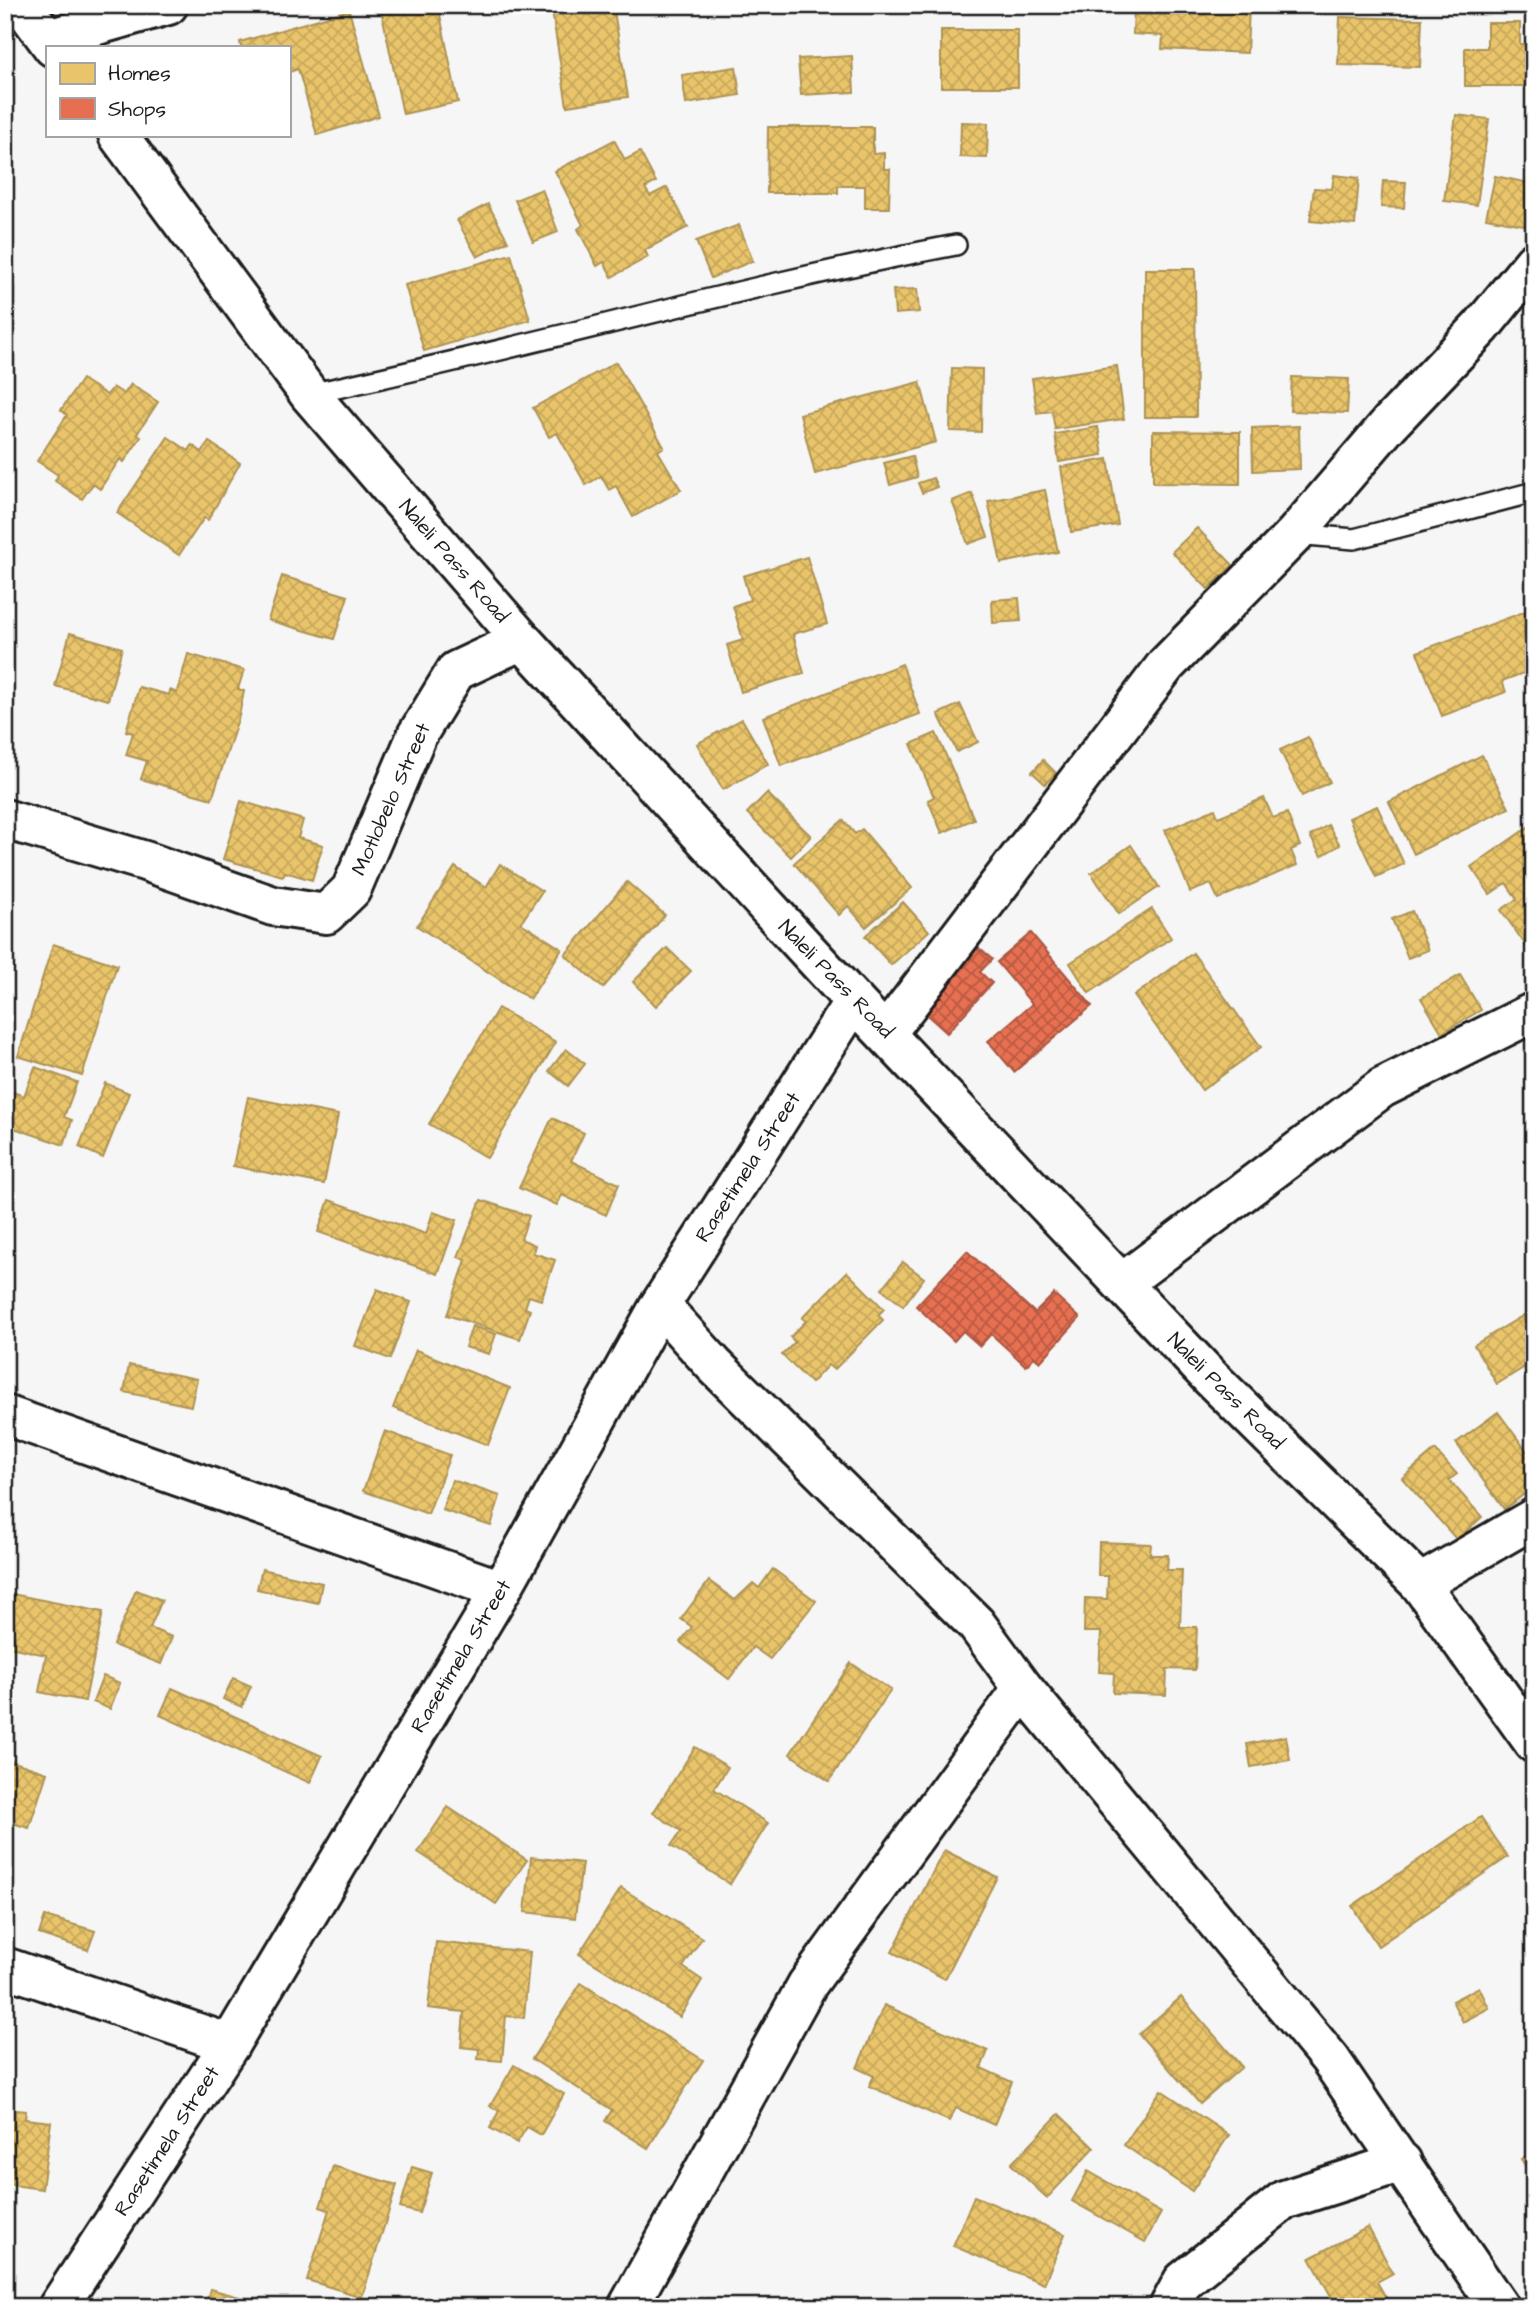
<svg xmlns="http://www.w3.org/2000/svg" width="1539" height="2312" font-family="'Architects Daughter',sans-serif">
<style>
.homes{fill:url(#homes-cross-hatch);stroke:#ac9253;stroke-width:2}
.shops{fill:url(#shops-cross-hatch);stroke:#aa5641;stroke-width:2}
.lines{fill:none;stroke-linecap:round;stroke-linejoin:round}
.lane-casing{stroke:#1c1c1c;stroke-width:24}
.street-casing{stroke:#1c1c1c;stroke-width:44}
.secondary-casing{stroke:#1c1c1c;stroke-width:44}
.lane{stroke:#fff;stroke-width:19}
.street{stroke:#fff;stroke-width:38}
.secondary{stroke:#fff;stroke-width:38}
.labels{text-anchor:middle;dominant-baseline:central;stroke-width:7;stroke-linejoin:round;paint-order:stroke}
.street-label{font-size:21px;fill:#1c1c1c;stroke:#fff}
</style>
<defs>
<pattern id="homes-cross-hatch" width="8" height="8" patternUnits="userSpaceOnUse" patternTransform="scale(1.75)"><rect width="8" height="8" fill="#e9c46a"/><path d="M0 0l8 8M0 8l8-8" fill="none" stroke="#c7a85b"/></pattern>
<pattern id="shops-cross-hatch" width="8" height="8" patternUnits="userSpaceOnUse" patternTransform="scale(1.75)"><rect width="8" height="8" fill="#e76f51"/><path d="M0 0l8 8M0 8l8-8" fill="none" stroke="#ba5a42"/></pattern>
</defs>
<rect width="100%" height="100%" fill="#f6f6f6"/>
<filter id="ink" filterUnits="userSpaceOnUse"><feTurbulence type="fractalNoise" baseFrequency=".0143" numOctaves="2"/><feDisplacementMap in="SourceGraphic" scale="14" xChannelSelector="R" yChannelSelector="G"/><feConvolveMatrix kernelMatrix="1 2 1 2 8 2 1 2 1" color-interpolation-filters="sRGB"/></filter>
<g filter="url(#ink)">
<g class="homes">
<path d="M 399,5 L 438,5 L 458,102 L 403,114 L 381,9 Z"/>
<path d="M 551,5 L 613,5 L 628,97 L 567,106 Z"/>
<path d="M 1134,5 L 1249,6 L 1247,53 L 1162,49 L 1163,36 L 1133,34 Z"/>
<path d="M 349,10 L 379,116 L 317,135 L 298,69 L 289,72 L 289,47 L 241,47 L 240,42 Z"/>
<path d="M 1340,17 L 1422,19 L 1420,67 L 1338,65 Z"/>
<path d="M 1487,23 L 1520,23 L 1520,44 L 1534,44 L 1534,86 L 1465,86 L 1465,48 L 1487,48 Z"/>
<rect x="941" y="30" width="77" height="57"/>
<path d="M 852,56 L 854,92 L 801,95 L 798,59 Z"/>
<path d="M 736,67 L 740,95 L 686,104 L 682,75 Z"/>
<path d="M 1456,115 L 1489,119 L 1477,205 L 1444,201 Z"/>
<path d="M 961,122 L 988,123 L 987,158 L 960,157 Z"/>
<path d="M 768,127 L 873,127 L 873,154 L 884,153 L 884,169 L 890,169 L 889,208 L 865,208 L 865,186 L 838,186 L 838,193 L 767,193 Z"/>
<path d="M 614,140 L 625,160 L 640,152 L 656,182 L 645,188 L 650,196 L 667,187 L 688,227 L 645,250 L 648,257 L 612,277 L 604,262 L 597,266 L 578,229 L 583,225 L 555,171 Z"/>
<path d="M 1334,175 L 1359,178 L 1355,225 L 1310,221 L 1314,188 L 1332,189 Z"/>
<path d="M 1495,176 L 1534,184 L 1534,227 L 1486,218 Z"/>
<path d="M 1383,181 L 1406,182 L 1404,208 L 1381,207 Z"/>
<path d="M 542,189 L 558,232 L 533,242 L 515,200 Z"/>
<path d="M 488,204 L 508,241 L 477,257 L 457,220 Z"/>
<path d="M 739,225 L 753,261 L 711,278 L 696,241 Z"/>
<path d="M 511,254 L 530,320 L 424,351 L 405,285 Z"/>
<path d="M 1145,269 L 1195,269 L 1196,417 L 1145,417 Z"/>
<path d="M 917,289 L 919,312 L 895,314 L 893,290 Z"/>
<path d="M 616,362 L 664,447 L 658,451 L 681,490 L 633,517 L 616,486 L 609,490 L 601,476 L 586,485 L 557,433 L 549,437 L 533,408 Z"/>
<path d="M 1117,366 L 1124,419 L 1055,429 L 1052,411 L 1037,413 L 1032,378 Z"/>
<path d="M 952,368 L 982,369 L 981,432 L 950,431 Z"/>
<path d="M 1292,377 L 1349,379 L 1347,413 L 1290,411 Z"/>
<path d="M 82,379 L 107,395 L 113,387 L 124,394 L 131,384 L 158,402 L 137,434 L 141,437 L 124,462 L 120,459 L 100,489 L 93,484 L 82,499 L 55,481 L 58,475 L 37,461 L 67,415 L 61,410 Z"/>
<path d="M 920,382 L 936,442 L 815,474 L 800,414 Z"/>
<path d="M 1299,426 L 1300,469 L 1253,471 L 1252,428 Z"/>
<path d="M 1098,427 L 1103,455 L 1059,462 L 1055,434 Z"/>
<path d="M 1153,431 L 1240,432 L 1240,484 L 1153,483 Z"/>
<path d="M 168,437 L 189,451 L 192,445 L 202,452 L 209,442 L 240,463 L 208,520 L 204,518 L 179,555 L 117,513 Z"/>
<path d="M 912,456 L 917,477 L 890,485 L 884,463 Z"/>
<path d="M 1108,459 L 1118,525 L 1071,532 L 1061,467 Z"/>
<path d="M 933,478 L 937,487 L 922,493 L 918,483 Z"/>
<path d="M 1045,490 L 1058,552 L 1001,563 L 988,501 Z"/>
<path d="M 972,493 L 988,537 L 968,544 L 952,501 Z"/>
<path d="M 1197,528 L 1233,565 L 1208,589 L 1172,552 Z"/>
<path d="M 807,557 L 827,624 L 793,634 L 804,673 L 741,692 L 727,645 L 743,640 L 733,606 L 750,600 L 743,576 Z"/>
<path d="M 282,576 L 348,596 L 334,639 L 268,620 Z"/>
<path d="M 1019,598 L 1021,621 L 993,623 L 992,600 Z"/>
<path d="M 1534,608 L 1534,669 L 1502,681 L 1506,692 L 1442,716 L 1417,652 Z"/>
<path d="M 70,633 L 122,648 L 108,700 L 55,686 Z"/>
<path d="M 188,654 L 244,670 L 238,689 L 244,691 L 239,716 L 212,799 L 141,779 L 147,761 L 126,755 L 133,733 L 126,731 L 139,687 L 169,695 L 170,690 L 177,693 Z"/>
<path d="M 902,664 L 920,714 L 781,766 L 763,717 Z"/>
<path d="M 960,704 L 978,742 L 957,752 L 938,714 Z"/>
<path d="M 742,719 L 768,764 L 723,790 L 697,744 Z"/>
<path d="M 936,733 L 974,819 L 942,833 L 928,800 L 934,797 L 911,744 Z"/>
<path d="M 1308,737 L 1330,782 L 1302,796 L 1280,750 Z"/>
<path d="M 1482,755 L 1509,808 L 1414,854 L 1389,802 Z"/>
<path d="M 1043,760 L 1056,773 L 1045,784 L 1032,772 Z"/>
<path d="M 767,793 L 811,836 L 791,857 L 747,813 Z"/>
<path d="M 1264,798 L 1273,818 L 1287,813 L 1300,846 L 1291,850 L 1297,865 L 1218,899 L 1211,884 L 1190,892 L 1165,830 L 1215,809 L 1218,817 Z"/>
<path d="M 241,801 L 303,820 L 298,838 L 323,845 L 312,880 L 285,872 L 283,876 L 223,859 Z"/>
<path d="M 1377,806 L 1404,864 L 1376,877 L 1349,818 Z"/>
<path d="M 843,820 L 855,834 L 862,829 L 912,888 L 866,927 L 848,906 L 839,915 L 794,863 Z"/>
<path d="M 1534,823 L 1534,957 L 1501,910 L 1517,899 L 1506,883 L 1490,894 L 1471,867 Z"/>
<path d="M 1328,825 L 1340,845 L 1321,856 L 1310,836 Z"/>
<path d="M 1131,845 L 1159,887 L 1119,914 L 1091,873 Z"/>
<path d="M 500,864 L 542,891 L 521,923 L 562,949 L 530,999 L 417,926 L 455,867 L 486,887 Z"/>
<path d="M 627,882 L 665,915 L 603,988 L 565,955 Z"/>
<path d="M 903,902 L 929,931 L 891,965 L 865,936 Z"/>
<path d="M 1152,909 L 1171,938 L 1089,993 L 1070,963 Z"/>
<path d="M 1412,911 L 1428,950 L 1408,958 L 1392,919 Z"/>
<path d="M 53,944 L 117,965 L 82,1076 L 18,1056 Z"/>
<path d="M 667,948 L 691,971 L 656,1006 L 633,982 Z"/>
<path d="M 1193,953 L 1261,1047 L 1202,1090 L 1134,996 Z"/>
<path d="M 1460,975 L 1481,1010 L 1442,1033 L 1421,998 Z"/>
<path d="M 498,1008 L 556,1042 L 487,1158 L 429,1124 Z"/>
<path d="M 566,1049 L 585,1064 L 568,1086 L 549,1071 Z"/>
<path d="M 35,1067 L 77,1082 L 64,1117 L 72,1120 L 64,1145 L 5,1125 L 7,1090 L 24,1096 Z"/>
<path d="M 105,1083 L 129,1093 L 103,1158 L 79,1147 Z"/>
<path d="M 248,1097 L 338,1115 L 324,1184 L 233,1166 Z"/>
<path d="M 552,1118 L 584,1133 L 571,1161 L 619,1184 L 606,1215 L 562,1195 L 557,1205 L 519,1188 Z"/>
<path d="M 329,1200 L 426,1234 L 433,1212 L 457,1220 L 438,1274 L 318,1232 Z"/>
<path d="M 481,1200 L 529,1216 L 521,1239 L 535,1245 L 533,1253 L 555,1260 L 541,1300 L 529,1296 L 525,1308 L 530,1310 L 520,1339 L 447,1315 L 466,1260 L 458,1257 Z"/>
<path d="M 903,1262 L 924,1278 L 903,1306 L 882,1289 Z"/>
<path d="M 847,1272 L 884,1309 L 878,1315 L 883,1320 L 834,1370 L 828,1365 L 811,1383 L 782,1355 L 795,1342 L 790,1337 L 806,1321 L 802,1318 Z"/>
<path d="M 377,1289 L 411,1302 L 390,1359 L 355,1346 Z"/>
<path d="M 1534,1309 L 1534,1381 L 1525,1367 L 1497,1384 L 1474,1345 Z"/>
<path d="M 472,1326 L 496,1334 L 489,1354 L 465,1347 Z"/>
<path d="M 416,1350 L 510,1388 L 488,1445 L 393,1408 Z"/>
<path d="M 129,1365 L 197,1379 L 191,1406 L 124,1392 Z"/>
<path d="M 1498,1412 L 1534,1461 L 1534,1487 L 1504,1509 L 1456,1443 Z"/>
<path d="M 385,1431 L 450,1455 L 428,1514 L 363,1491 Z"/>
<path d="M 1435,1450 L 1457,1474 L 1449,1480 L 1482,1517 L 1457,1540 L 1402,1478 Z"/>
<path d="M 452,1480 L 500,1496 L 491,1526 L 442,1510 Z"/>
<path d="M 1099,1542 L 1151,1544 L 1150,1555 L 1168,1555 L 1167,1570 L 1182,1570 L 1180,1627 L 1197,1627 L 1195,1670 L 1167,1669 L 1166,1695 L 1113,1693 L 1114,1673 L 1099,1672 L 1101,1632 L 1084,1632 L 1085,1598 L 1107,1599 L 1108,1576 L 1098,1576 Z"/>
<path d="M 262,1569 L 322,1583 L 318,1603 L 257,1589 Z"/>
<path d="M 773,1569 L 816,1601 L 770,1659 L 753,1647 L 729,1679 L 680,1642 L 692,1627 L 681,1619 L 709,1581 L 735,1600 L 753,1583 L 759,1588 Z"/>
<path d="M 136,1590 L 162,1600 L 150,1628 L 172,1637 L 161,1664 L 113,1645 Z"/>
<path d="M 7,1593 L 103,1612 L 85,1701 L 39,1692 L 46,1655 L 5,1646 Z"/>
<path d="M 851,1663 L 891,1690 L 829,1781 L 790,1754 Z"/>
<path d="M 103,1676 L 120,1683 L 110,1709 L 93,1702 Z"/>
<path d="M 233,1678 L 251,1686 L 242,1707 L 223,1699 Z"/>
<path d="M 172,1688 L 322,1756 L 310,1783 L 160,1715 Z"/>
<path d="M 1286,1736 L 1290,1760 L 1251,1767 L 1247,1744 Z"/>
<path d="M 695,1747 L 728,1767 L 714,1789 L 768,1823 L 730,1884 L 671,1846 L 681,1831 L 653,1813 Z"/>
<path d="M 5,1759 L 47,1773 L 29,1828 L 5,1821 Z"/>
<path d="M 448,1807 L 527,1860 L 496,1904 L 418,1852 Z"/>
<path d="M 1481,1817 L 1508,1857 L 1378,1946 L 1352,1906 Z"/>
<path d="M 944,1850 L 997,1877 L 945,1979 L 892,1952 Z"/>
<path d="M 531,1857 L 582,1863 L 575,1918 L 525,1912 Z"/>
<path d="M 621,1888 L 702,1938 L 683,1967 L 702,1980 L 680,2017 L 579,1954 Z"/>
<path d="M 45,1916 L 95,1931 L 88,1950 L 39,1934 Z"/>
<path d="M 436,1942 L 530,1952 L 524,2018 L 506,2016 L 502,2061 L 478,2059 L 479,2049 L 461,2047 L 464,2012 L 428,2008 Z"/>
<path d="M 581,1983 L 703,2060 L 648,2148 L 605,2121 L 612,2110 L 532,2059 Z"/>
<path d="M 1479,1987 L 1489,2008 L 1463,2022 L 1452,2001 Z"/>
<path d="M 1181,1997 L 1242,2067 L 1200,2104 L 1139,2034 Z"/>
<path d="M 884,2005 L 988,2051 L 981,2068 L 1012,2082 L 994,2125 L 956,2108 L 949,2121 L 869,2086 L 874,2076 L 857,2068 Z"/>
<path d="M 514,2065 L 564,2094 L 541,2135 L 527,2127 L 517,2143 L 490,2128 L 499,2111 L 490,2106 Z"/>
<path d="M 1161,2090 L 1229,2135 L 1192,2191 L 1124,2145 Z"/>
<path d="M 5,2109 L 26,2111 L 25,2119 L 51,2122 L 42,2189 L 5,2184 Z"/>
<path d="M 1059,2114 L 1094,2148 L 1047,2198 L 1011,2164 Z"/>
<path d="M 1534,2151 L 1534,2179 L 1521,2159 Z"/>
<path d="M 333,2166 L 397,2185 L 362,2297 L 307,2280 L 329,2210 L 320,2207 Z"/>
<path d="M 412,2167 L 432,2173 L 419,2213 L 400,2208 Z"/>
<path d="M 1088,2171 L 1161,2213 L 1145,2242 L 1072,2201 Z"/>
<path d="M 974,2196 L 1065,2234 L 1044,2284 L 953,2246 Z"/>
<path d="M 1368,2227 L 1393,2273 L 1377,2282 L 1391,2306 L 1353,2307 L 1350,2301 L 1337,2307 L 1310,2258 Z"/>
<path d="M 210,2289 L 254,2301 L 252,2307 L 205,2307 Z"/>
</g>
<g class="shops">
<path d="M 1031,933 L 1092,1006 L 1014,1072 L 988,1041 L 1032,1004 L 997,962 Z"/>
<path d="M 974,944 L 992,959 L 980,972 L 992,983 L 947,1033 L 918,1007 Z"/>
<path d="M 967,1251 L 1035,1313 L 1054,1294 L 1080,1318 L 1040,1362 L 1034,1357 L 1026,1366 L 991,1334 L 980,1346 L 963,1331 L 954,1341 L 916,1306 Z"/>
</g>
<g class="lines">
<g class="lane-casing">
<g id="lane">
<path d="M 309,394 C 526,348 739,286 956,245"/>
<path d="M 1295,534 L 1354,539 L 1534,492"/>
</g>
</g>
<g class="street-casing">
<g id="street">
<path d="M 48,39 L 168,5"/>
<path d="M 5,819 L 145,861 L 273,906 L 326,914 L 351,890 L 417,735 L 456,671 L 522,640"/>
<path d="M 887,1032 L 1166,665 L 1295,534 L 1389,424 L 1481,327 L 1534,262"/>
<path d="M 1122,1283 L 1382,1088 L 1534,1012"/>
<path d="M 660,1305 L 714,1365 L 976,1624 L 1023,1688 L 1330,2059 L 1499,2307"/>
<path d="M 5,1415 L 501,1590"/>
<path d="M 1420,1584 L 1534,1518"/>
<path d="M 5,1967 L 230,2044"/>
<path d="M 58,2307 L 230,2044 L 501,1590 L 660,1305 L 854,1001"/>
<path d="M 628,2307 L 807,1985 L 1023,1688"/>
<path d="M 1169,2307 L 1183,2281 L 1284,2200 L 1402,2162"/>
</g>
</g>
<g class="secondary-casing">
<g id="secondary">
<path d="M 22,5 L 53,47"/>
<path d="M 118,135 L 309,394 L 522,640 L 854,1001 L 1211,1378 L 1420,1584 L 1534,1743"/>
</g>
</g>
<use href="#lane" class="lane"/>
<use href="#street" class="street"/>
<use href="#secondary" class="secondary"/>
</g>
</g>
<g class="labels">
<g class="street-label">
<text transform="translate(454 561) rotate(49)">Naleli Pass Road</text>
<text transform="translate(391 799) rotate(-66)">Motlobelo Street</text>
<text transform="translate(836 979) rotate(46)">Naleli Pass Road</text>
<text transform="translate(748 1167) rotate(-57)">Rasetimela Street</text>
<text transform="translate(1226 1391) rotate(45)">Naleli Pass Road</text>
<text transform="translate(461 1656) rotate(-59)">Rasetimela Street</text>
<text transform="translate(167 2141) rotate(-57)">Rasetimela Street</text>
</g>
</g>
<rect width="1539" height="2312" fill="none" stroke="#fff" stroke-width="28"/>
<rect x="14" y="14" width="1511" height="2284" fill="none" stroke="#1c1c1c" stroke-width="2.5" filter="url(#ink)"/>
<rect x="46" y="46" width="245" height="91" fill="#ffffff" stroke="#a4a4a4" stroke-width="2"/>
<rect x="60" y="63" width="35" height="21" fill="#e9c46a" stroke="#a4a4a4" stroke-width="2"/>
<text x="108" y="80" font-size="21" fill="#1c1c1c">Homes</text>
<rect x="60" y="98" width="35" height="21" fill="#e76f51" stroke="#a4a4a4" stroke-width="2"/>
<text x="108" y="116" font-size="21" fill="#1c1c1c">Shops</text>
</svg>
